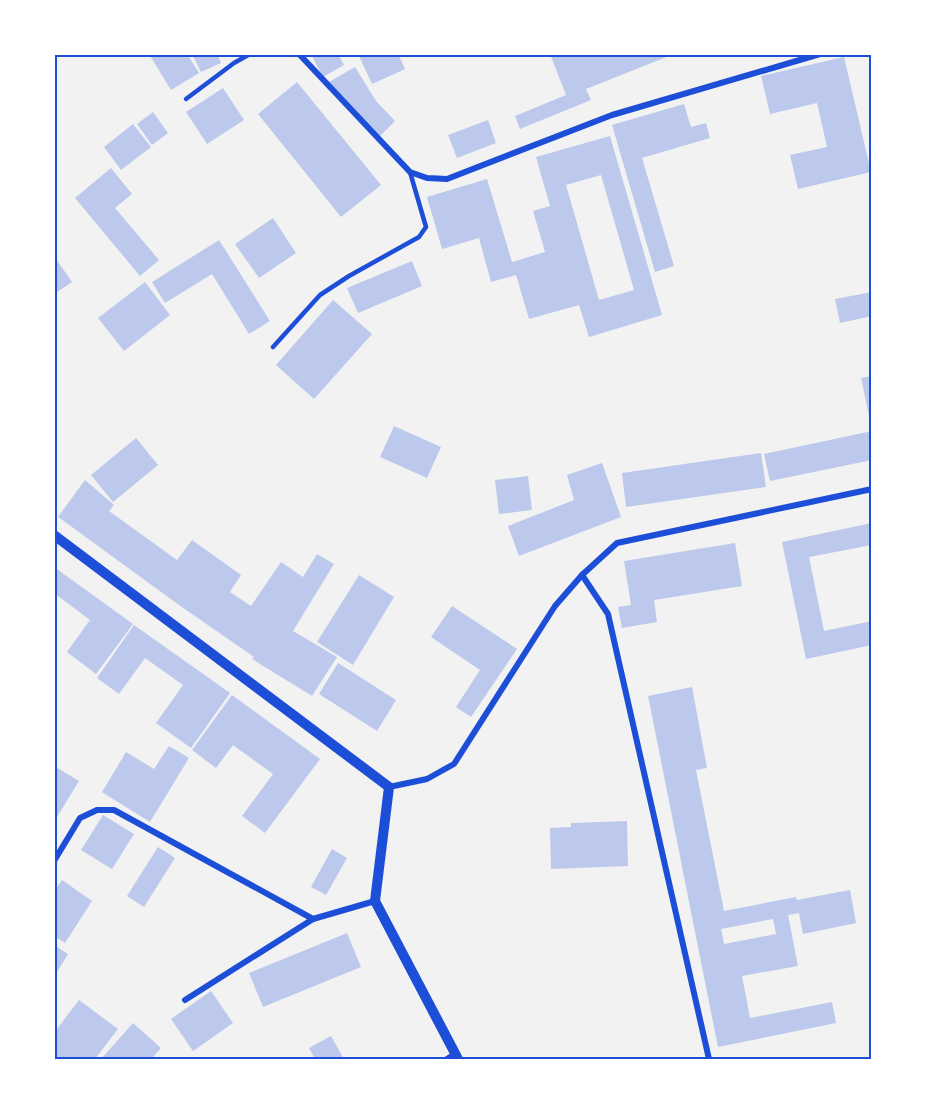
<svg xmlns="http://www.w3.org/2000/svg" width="926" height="1113" font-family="Mulish,sans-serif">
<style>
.building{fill:#bdc9ec;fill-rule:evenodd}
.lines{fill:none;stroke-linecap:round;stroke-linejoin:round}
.service{stroke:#1d4ed8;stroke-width:4.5}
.minor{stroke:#1d4ed8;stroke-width:6}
.tertiary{stroke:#1d4ed8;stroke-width:10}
.neatline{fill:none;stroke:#1d4ed8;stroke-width:2}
</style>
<rect width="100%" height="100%" fill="#f2f2f2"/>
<g class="building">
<path d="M 149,54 L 187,54 L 199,73 L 171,90 Z"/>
<path d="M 192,54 L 217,54 L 221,63 L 201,72 Z"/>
<path d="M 311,54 L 338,54 L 344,65 L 323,77 Z"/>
<path d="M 362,54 L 398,54 L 405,69 L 372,84 L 359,56 Z"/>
<path d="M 550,54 L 674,54 L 586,89 L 591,100 L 520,129 L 515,116 L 566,95 Z"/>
<path d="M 844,57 L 871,172 L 798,189 L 790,155 L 827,147 L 817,103 L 770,114 L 761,76 Z"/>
<path d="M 355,67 L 376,101 L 395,121 L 380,136 L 329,82 Z"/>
<path d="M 297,82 L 381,185 L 341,217 L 258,114 Z"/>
<path d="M 223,88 L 244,120 L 207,144 L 186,112 Z"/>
<path d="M 684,104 L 691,127 L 706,123 L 710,138 L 642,158 L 674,266 L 655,272 L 612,125 Z"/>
<path d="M 153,112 L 168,133 L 152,145 L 137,124 Z"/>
<path d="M 488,120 L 496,143 L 457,158 L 448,135 Z"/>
<path d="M 133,124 L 151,147 L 121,170 L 104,147 Z"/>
<path d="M 610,136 L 662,315 L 589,337 L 579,305 L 529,319 L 516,275 L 491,282 L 479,238 L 442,249 L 427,197 L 487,179 L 512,262 L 545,252 L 533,211 L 550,206 L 536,157 ZM 601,175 L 634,290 L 599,300 L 566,185 Z"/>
<path d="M 111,168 L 132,194 L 115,208 L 159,260 L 140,276 L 75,198 Z"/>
<path d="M 273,218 L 296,253 L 259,278 L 235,244 Z"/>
<path d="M 219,240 L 270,321 L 249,334 L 212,274 L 165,303 L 152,282 Z"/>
<path d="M 54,256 L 72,282 L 54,294 Z"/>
<path d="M 412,261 L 422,286 L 358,313 L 347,288 Z"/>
<path d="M 145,282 L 170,315 L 124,351 L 98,318 Z"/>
<path d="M 872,292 L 872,316 L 840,323 L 835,299 Z"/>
<path d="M 333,300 L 372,334 L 314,399 L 276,365 Z"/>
<path d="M 872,376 L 872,425 L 871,425 L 861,378 Z"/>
<path d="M 394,426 L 441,447 L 427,478 L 380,457 Z"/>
<path d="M 872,431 L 872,460 L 770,481 L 764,454 Z"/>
<path d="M 136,438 L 158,465 L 113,502 L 91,475 Z"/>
<path d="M 761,453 L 766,487 L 626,507 L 622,473 Z"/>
<path d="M 602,463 L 621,517 L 519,556 L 508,526 L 574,500 L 567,475 Z"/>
<path d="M 528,476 L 532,510 L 499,514 L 495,480 Z"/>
<path d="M 85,480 L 114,505 L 109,511 L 177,560 L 192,540 L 241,575 L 230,592 L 251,606 L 281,562 L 303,577 L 317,554 L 334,564 L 293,631 L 337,657 L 312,696 L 252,659 L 254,657 L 179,605 L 61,519 L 58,517 Z"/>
<path d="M 872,523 L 872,545 L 809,557 L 824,631 L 872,621 L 872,645 L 806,659 L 782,542 Z"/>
<path d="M 735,543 L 742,586 L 654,600 L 657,622 L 622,628 L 618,607 L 631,605 L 624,561 Z"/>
<path d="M 54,567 L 133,624 L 96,674 L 67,652 L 90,620 L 54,593 Z"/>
<path d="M 359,575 L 394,597 L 353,665 L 317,642 Z"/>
<path d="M 452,606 L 517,649 L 471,717 L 456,707 L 480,670 L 431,637 Z"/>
<path d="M 134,625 L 230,693 L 191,748 L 156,723 L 183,685 L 145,658 L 119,694 L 97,678 Z"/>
<path d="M 338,663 L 396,700 L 377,731 L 319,694 Z"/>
<path d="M 692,687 L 707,768 L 696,770 L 724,911 L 796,897 L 797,900 L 850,890 L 856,923 L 803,934 L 799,913 L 788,915 L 798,966 L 742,976 L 750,1018 L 832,1002 L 836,1023 L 718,1047 L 648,696 ZM 773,919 L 776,934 L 724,944 L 721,929 Z"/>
<path d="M 232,695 L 320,759 L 265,833 L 242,816 L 273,774 L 233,745 L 216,768 L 192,750 Z"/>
<path d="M 169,746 L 189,758 L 150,822 L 102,792 L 126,752 L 154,769 Z"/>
<path d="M 54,766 L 79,781 L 54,822 Z"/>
<path d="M 103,815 L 134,834 L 112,869 L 81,850 Z"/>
<path d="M 627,821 L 628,866 L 551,869 L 550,828 L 571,827 L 571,823 Z"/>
<path d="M 158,847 L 175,858 L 144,907 L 127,896 Z"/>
<path d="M 332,849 L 347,858 L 326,895 L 311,887 Z"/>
<path d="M 62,880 L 92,901 L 65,943 L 54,936 L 54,892 Z"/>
<path d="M 347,933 L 361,967 L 263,1007 L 249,973 Z"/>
<path d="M 54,945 L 68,954 L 54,977 Z"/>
<path d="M 211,991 L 233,1023 L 193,1051 L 171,1019 Z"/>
<path d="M 79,1000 L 118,1029 L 95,1059 L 54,1059 L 54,1033 Z"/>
<path d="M 133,1023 L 161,1048 L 151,1059 L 101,1059 Z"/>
<path d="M 331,1036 L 344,1059 L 315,1059 L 309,1048 Z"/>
</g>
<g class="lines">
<g class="service">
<path d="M 186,99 L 234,63 L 250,54"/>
<path d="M 273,347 L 320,295 L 349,276 L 419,237 L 426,227 L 410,172"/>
</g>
<g class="minor">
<path d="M 299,54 L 410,172 L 427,178 L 447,179 L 612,115 L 820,54"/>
<path d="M 582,575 L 608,614 L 709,1059"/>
<path d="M 389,787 L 427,779 L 454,764 L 555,606 L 582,575 L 617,543 L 872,489"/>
<path d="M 54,861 L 80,818 L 97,810 L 114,810 L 313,919"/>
<path d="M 185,1000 L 313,919 L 375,901"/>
<path d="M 447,1059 L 455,1054"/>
</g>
<path class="tertiary" d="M 54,535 L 389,787 L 375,901 L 458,1059"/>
</g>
<rect width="926" height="1113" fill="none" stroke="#ffffff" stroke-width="111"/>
<rect x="56" y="56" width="814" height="1002" class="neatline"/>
</svg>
